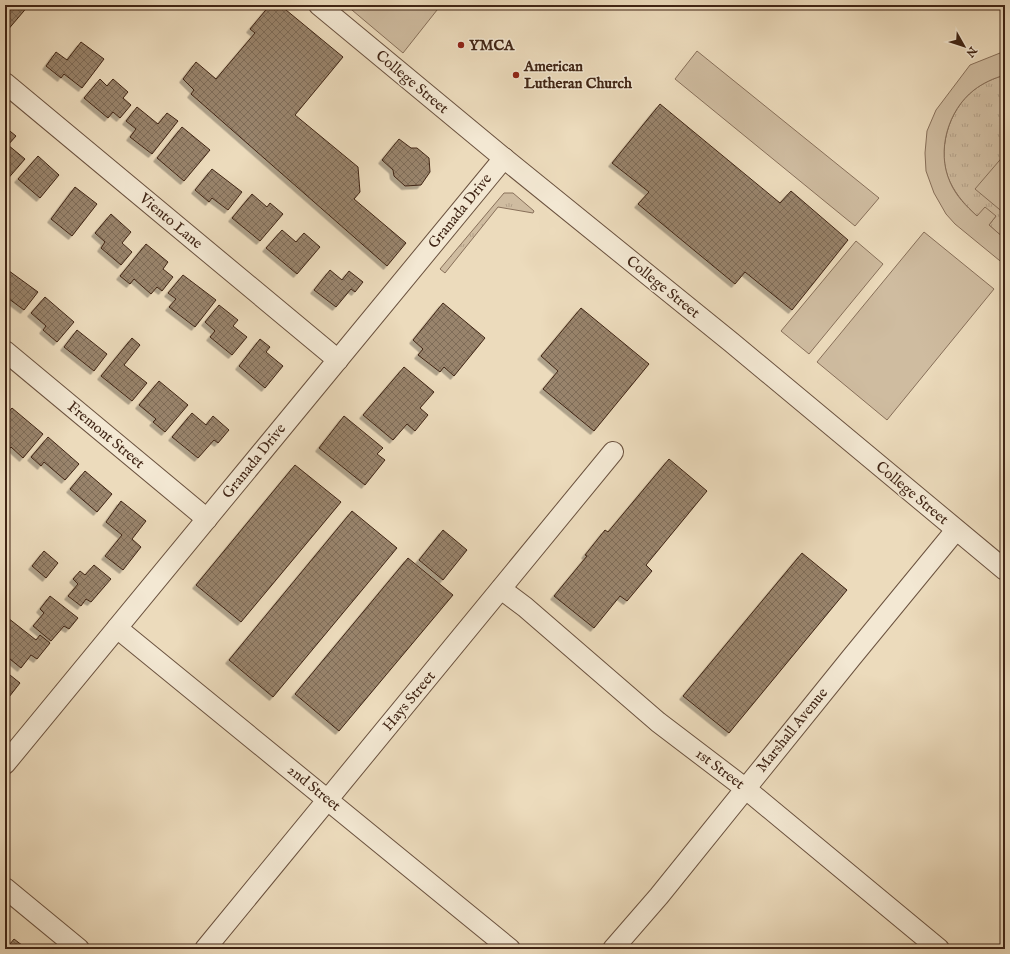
<svg xmlns="http://www.w3.org/2000/svg" width="1010" height="954" font-family="'IM FELL English',serif">
<style>
.grass{fill:url(#grass-tufts);stroke:#88705a}
.green{fill:#cfbca0;stroke:#88705a}
.building{fill:url(#building-cross-hatch);stroke:#402515;filter:url(#shadow)}
.lines{fill:none;stroke-linecap:round;stroke-linejoin:round}
.street-casing{stroke:#6b523f;stroke-width:22}
.street{stroke:#f3e8d3;stroke-width:20}
.poi-dot{fill:#8f2418;stroke:#f3e8d3;stroke-width:1.5}
.labels{text-anchor:middle;dominant-baseline:central;stroke-width:3;stroke-linejoin:round;paint-order:stroke}
.poi-label{font-size:15px;font-weight:bold;fill:#402515;stroke:#f3e8d3;text-anchor:start}
.street-label{font-size:15px;fill:#402515;stroke:#f3e8d3}
</style>
<defs>
<pattern id="grass-tufts" width="24" height="20" patternUnits="userSpaceOnUse"><rect width="24" height="20" fill="#cfbca0"/><path d="M3 7l-1-3M5 7V3M7 7l1-3M15 17l-1-3M17 17v-4M19 17l1-3" fill="none" stroke="#b3a189"/></pattern>
<pattern id="building-cross-hatch" width="8" height="8" patternUnits="userSpaceOnUse"><rect width="8" height="8" fill="#99846c"/><path d="M0 0l8 8M0 8l8-8" fill="none" stroke="#7e6c58"/></pattern>
<filter id="shadow"><feDropShadow dx="-3.5" dy="3.5" stdDeviation="0" flood-color="#0004"/></filter>
</defs>
<rect width="100%" height="100%" fill="#ecdbbc"/>
<filter id="stains"><feTurbulence type="fractalNoise" baseFrequency=".005" numOctaves="4"/><feColorMatrix values="0 0 0 0 .2 0 0 0 0 .09 0 0 0 0 .02 0 0 0 .5 -.17"/></filter>
<radialGradient id="worn" r=".72"><stop offset=".6" stop-color="#630" stop-opacity="0"/><stop offset="1" stop-color="#630" stop-opacity=".3"/></radialGradient>
<g class="grass">
<path d="M 1005,75 L 1005,239 L 989,225 L 996,216 L 977,216 C 966,206 957,196 950,182 C 936,152 948,110 974,90 C 983,83 994,78 1005,75 Z"/>
<path d="M 504,193 L 513,193 L 534,211 L 533,213 L 498,207 L 445,273 L 440,269 Z"/>
</g>
<g class="green">
<path d="M 346,5 L 441,5 L 403,53 Z"/>
<path d="M 697,51 L 879,198 L 855,226 L 675,79 Z"/>
<path d="M 1005,51 L 1005,75 C 994,78 983,83 974,90 C 948,110 936,151 950,182 C 956,196 966,206 977,216 L 985,207 L 996,216 L 989,225 L 1005,239 L 1005,265 L 955,224 L 946,214 L 934,193 L 926,171 L 925,153 L 927,131 L 936,110 L 970,65 Z"/>
<path d="M 1005,154 L 1005,214 L 975,189 Z"/>
<path d="M 924,232 L 994,289 L 887,420 L 817,362 Z"/>
<path d="M 856,241 L 883,264 L 809,354 L 781,331 Z"/>
</g>
<g class="building">
<path d="M 5,5 L 29,5 L 6,32 L 5,31 Z"/>
<path d="M 270,5 L 280,5 L 343,57 L 295,115 L 358,167 L 360,192 L 354,199 L 406,243 L 387,266 L 191,94 L 194,90 L 183,79 L 196,62 L 216,79 L 255,33 L 250,29 Z"/>
<path d="M 81,42 L 104,59 L 82,88 L 64,74 L 61,78 L 46,66 L 56,52 L 67,60 Z"/>
<path d="M 100,79 L 107,86 L 113,79 L 128,92 L 123,98 L 131,105 L 120,118 L 113,112 L 108,118 L 84,98 Z"/>
<path d="M 660,104 L 780,203 L 791,191 L 848,240 L 792,310 L 745,272 L 735,284 L 638,204 L 649,192 L 612,163 Z"/>
<path d="M 137,107 L 158,124 L 167,113 L 178,121 L 152,154 L 130,137 L 136,129 L 126,121 Z"/>
<path d="M 5,127 L 16,136 L 8,145 L 25,159 L 5,182 Z"/>
<path d="M 182,127 L 210,150 L 184,181 L 157,158 Z"/>
<path d="M 399,139 L 411,148 L 417,148 L 429,158 L 430,172 L 421,185 L 405,186 L 394,176 L 393,170 L 382,160 Z"/>
<path d="M 38,156 L 59,175 L 40,198 L 18,179 Z"/>
<path d="M 212,169 L 242,192 L 228,210 L 212,198 L 209,202 L 195,190 Z"/>
<path d="M 75,187 L 97,204 L 72,236 L 51,219 Z"/>
<path d="M 252,194 L 267,207 L 270,203 L 283,214 L 260,241 L 232,218 Z"/>
<path d="M 111,214 L 131,232 L 122,243 L 132,252 L 121,265 L 101,248 L 105,242 L 95,233 Z"/>
<path d="M 282,230 L 296,242 L 304,233 L 320,247 L 297,274 L 266,248 Z"/>
<path d="M 146,244 L 168,262 L 163,269 L 173,277 L 162,291 L 157,287 L 151,294 L 134,279 L 130,284 L 120,276 Z"/>
<path d="M 5,268 L 38,292 L 24,310 L 5,296 Z"/>
<path d="M 330,270 L 342,280 L 349,271 L 363,282 L 355,292 L 351,289 L 336,307 L 314,290 Z"/>
<path d="M 183,275 L 216,300 L 195,327 L 169,307 L 176,299 L 168,293 Z"/>
<path d="M 45,297 L 74,322 L 57,342 L 43,330 L 46,326 L 31,313 Z"/>
<path d="M 443,303 L 485,338 L 454,376 L 444,367 L 440,372 L 418,355 L 423,349 L 413,340 Z"/>
<path d="M 219,305 L 238,320 L 233,326 L 247,337 L 232,355 L 210,337 L 215,331 L 205,322 Z"/>
<path d="M 581,308 L 649,364 L 594,431 L 543,389 L 558,371 L 541,356 Z"/>
<path d="M 77,330 L 107,354 L 94,371 L 64,347 Z"/>
<path d="M 132,338 L 140,345 L 124,365 L 147,383 L 132,401 L 101,376 Z"/>
<path d="M 260,339 L 270,347 L 266,352 L 283,366 L 265,388 L 239,366 Z"/>
<path d="M 404,367 L 434,392 L 420,408 L 428,415 L 415,431 L 407,424 L 393,440 L 363,415 Z"/>
<path d="M 159,381 L 188,405 L 165,432 L 153,422 L 156,419 L 139,405 Z"/>
<path d="M 12,408 L 43,434 L 23,458 L 11,447 L 5,454 L 5,434 L 10,429 L 5,425 L 5,416 Z"/>
<path d="M 192,413 L 206,425 L 213,416 L 229,430 L 218,443 L 214,440 L 198,458 L 172,437 Z"/>
<path d="M 344,416 L 383,448 L 377,454 L 385,460 L 365,485 L 319,448 Z"/>
<path d="M 48,437 L 79,464 L 65,480 L 44,462 L 41,466 L 31,457 Z"/>
<path d="M 669,459 L 707,491 L 646,565 L 652,571 L 627,601 L 620,596 L 594,628 L 554,596 L 587,556 L 585,555 L 605,530 L 608,532 Z"/>
<path d="M 295,465 L 341,502 L 241,622 L 196,585 Z"/>
<path d="M 85,471 L 112,494 L 97,512 L 70,489 Z"/>
<path d="M 121,501 L 146,521 L 132,539 L 141,547 L 123,570 L 105,556 L 122,535 L 106,522 Z"/>
<path d="M 352,511 L 397,548 L 273,697 L 229,660 Z"/>
<path d="M 443,530 L 467,550 L 443,580 L 419,560 Z"/>
<path d="M 44,551 L 58,563 L 46,578 L 32,566 Z"/>
<path d="M 802,553 L 847,590 L 729,733 L 683,696 Z"/>
<path d="M 408,558 L 453,595 L 339,731 L 295,694 Z"/>
<path d="M 94,565 L 111,579 L 91,602 L 86,599 L 81,606 L 68,596 L 78,584 L 73,579 L 80,571 L 85,575 Z"/>
<path d="M 50,596 L 78,618 L 69,629 L 64,626 L 51,641 L 33,626 L 44,613 L 40,609 Z"/>
<path d="M 8,618 L 36,640 L 40,635 L 50,643 L 37,659 L 31,655 L 21,668 L 5,655 L 5,622 Z"/>
<path d="M 5,671 L 20,683 L 9,697 L 5,694 Z"/>
<path d="M 14,939 L 27,949 L 6,949 Z"/>
</g>
<g class="lines">
<g class="street-casing">
<g id="street">
<path d="M 319,5 L 500,155 L 731,342 L 1005,570"/>
<path d="M 5,83 L 338,360"/>
<path d="M 5,351 L 207,519"/>
<path d="M 501,589 L 525,607 L 658,722 L 746,789 L 939,949"/>
<path d="M 117,628 L 510,949"/>
<path d="M 5,764 L 504,158"/>
<path d="M 5,888 L 79,949"/>
<path d="M 205,949 L 613,452"/>
<path d="M 613,949 L 659,896 L 851,658 L 956,530"/>
</g>
</g>
<use href="#street" class="street"/>
</g>
<g class="poi-dot">
<circle cx="461" cy="45" r="4"/>
<circle cx="516" cy="75" r="4"/>
</g>
<g class="labels">
<g class="poi-label">
<text x="469" y="45">YMCA</text>
<text x="524" y="66">American<tspan x="524" dy="17">Lutheran Church</tspan></text>
</g>
<g class="street-label">
<text transform="translate(412 82) rotate(40)">College Street</text>
<text transform="translate(460 211) rotate(-51)">Granada Drive</text>
<text transform="translate(171 221) rotate(40)">Viento Lane</text>
<text transform="translate(663 287) rotate(39)">College Street</text>
<text transform="translate(106 435) rotate(40)">Fremont Street</text>
<text transform="translate(254 461) rotate(-51)">Granada Drive</text>
<text transform="translate(912 493) rotate(40)">College Street</text>
<text transform="translate(409 701) rotate(-50)">Hays Street</text>
<text transform="translate(792 730) rotate(-51)">Marshall Avenue</text>
<text transform="translate(720 769) rotate(37)">1st Street</text>
<text transform="translate(314 788) rotate(39)">2nd Street</text>
</g>
</g>
<rect width="1010" height="954" fill="none" stroke="#ecdbbc" stroke-width="20"/>
<rect x="6" y="6" width="998" height="942" fill="none" stroke="#402515" stroke-width="2"/>
<rect x="10" y="10" width="990" height="934" fill="none" stroke="#402515"/>
<g transform="translate(964 46) rotate(129)" stroke="#f3e8d3" stroke-width="3" paint-order="stroke">
<path d="M0-3L7 15L0 10L-7 15Z" fill="#402515"/>
<text y="-6" font-size="11" font-weight="bold" text-anchor="middle" fill="#402515">N</text>
</g>
<rect width="100%" height="100%" filter="url(#stains)"/>
<rect width="100%" height="100%" fill="url(#worn)"/>
</svg>
